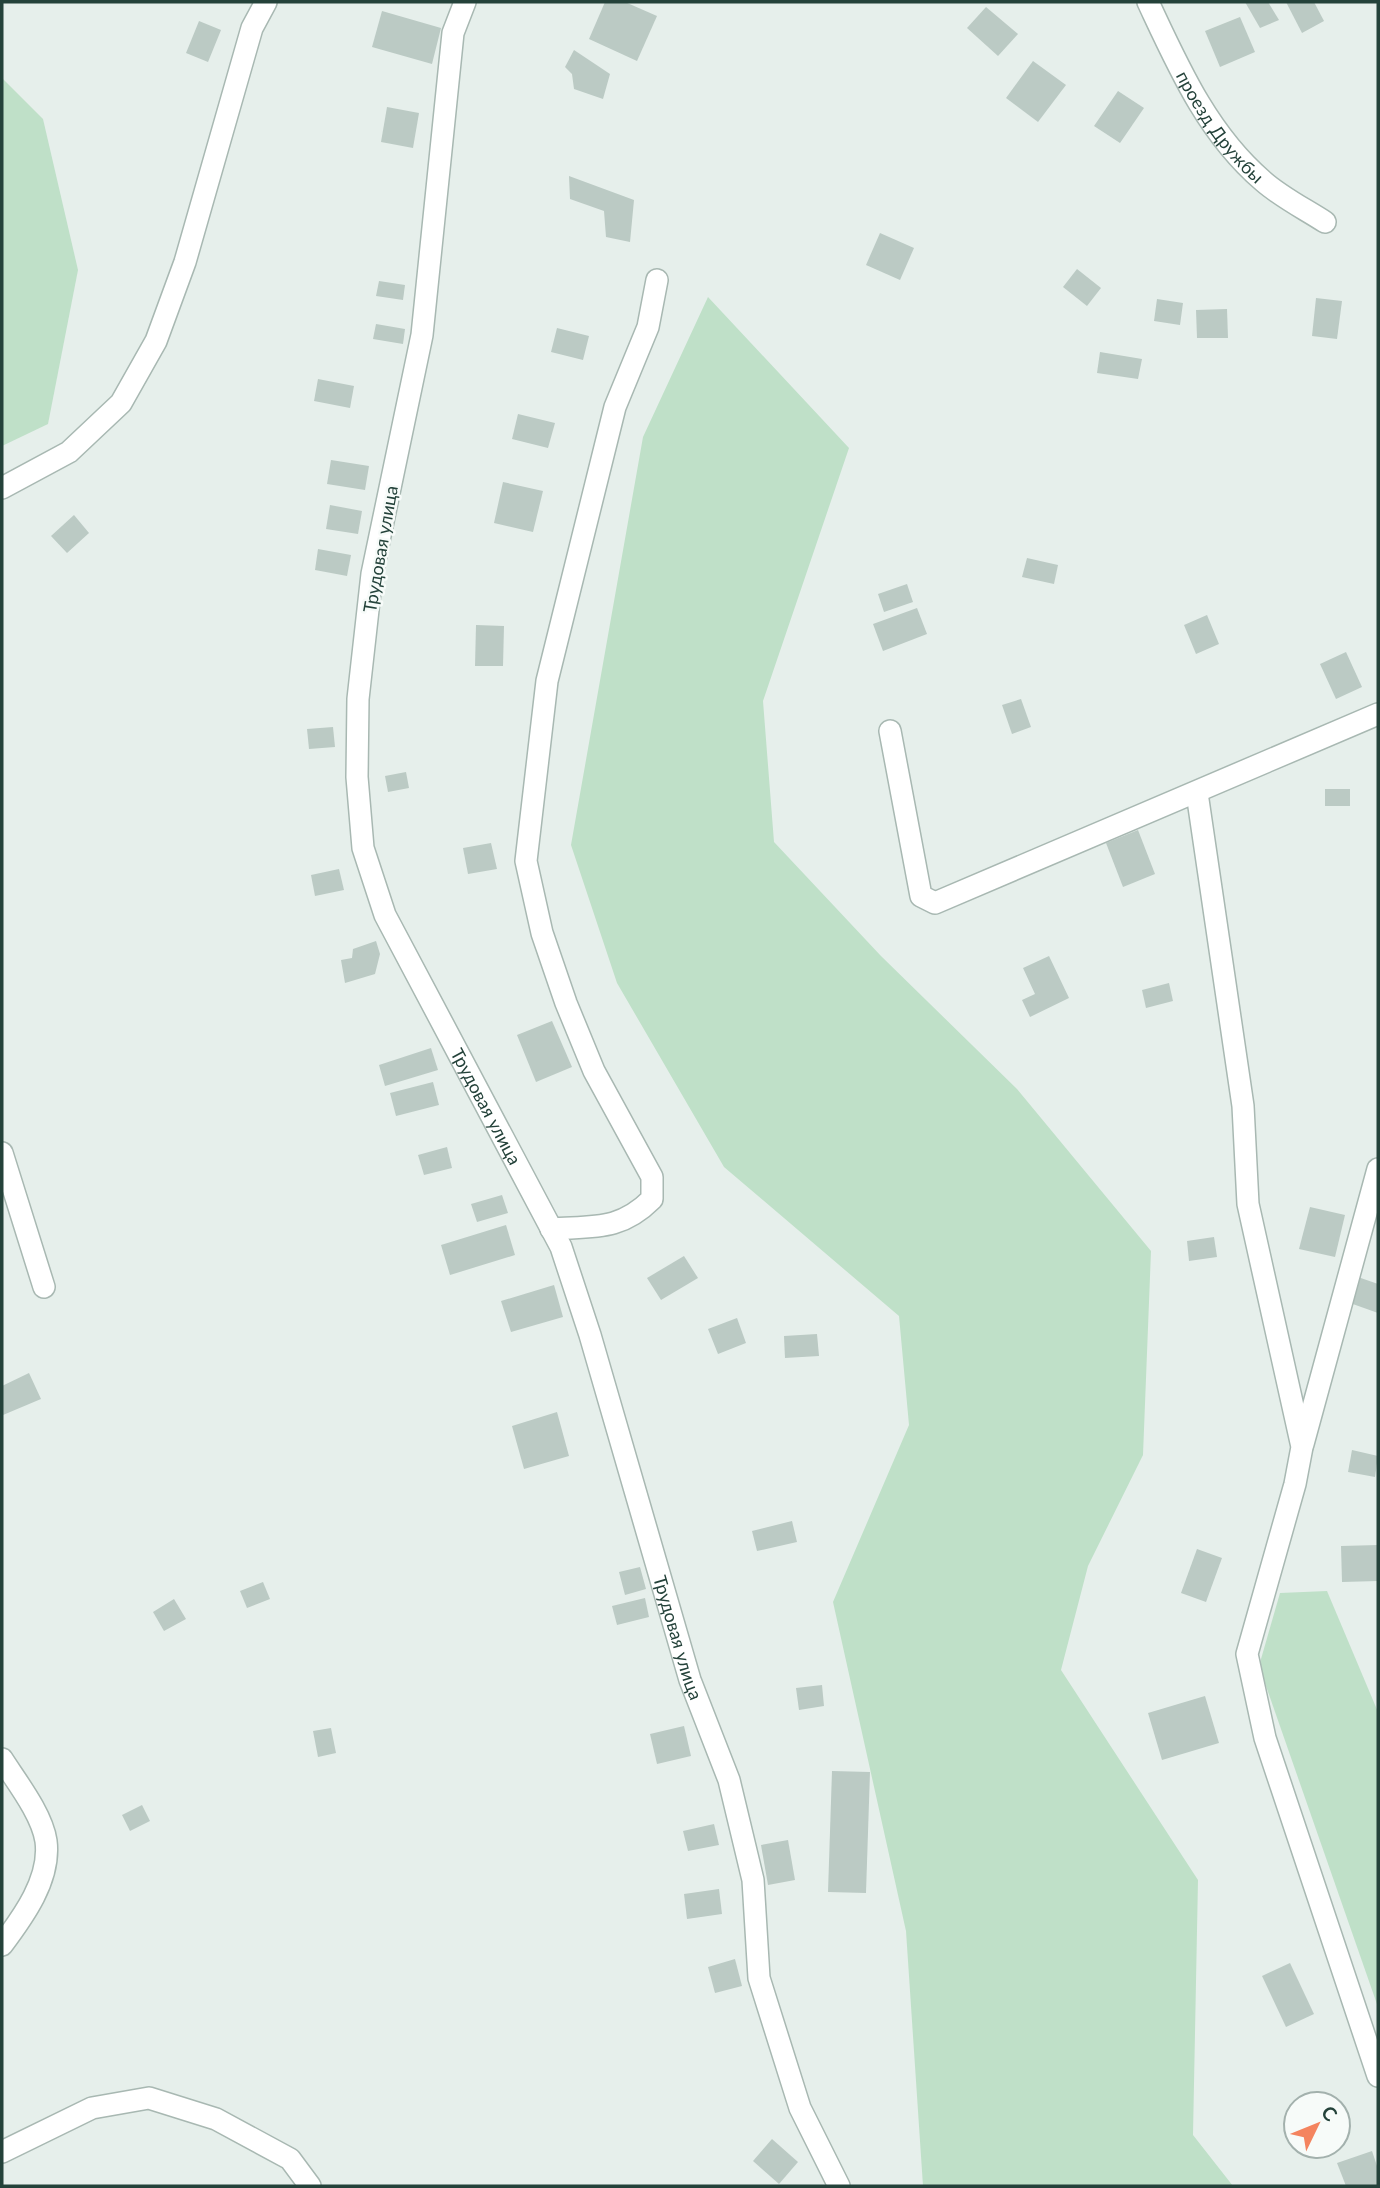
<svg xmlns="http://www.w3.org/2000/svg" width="1380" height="2188" font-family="Lato,sans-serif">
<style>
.green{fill:#bfe0c8}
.building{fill:#bbcac4}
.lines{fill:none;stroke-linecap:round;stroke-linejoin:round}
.street-casing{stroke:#a8b8b2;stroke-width:24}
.street{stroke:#fff;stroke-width:21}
.labels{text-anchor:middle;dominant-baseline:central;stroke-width:5;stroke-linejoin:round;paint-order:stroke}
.street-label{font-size:18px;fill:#24423a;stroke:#f7fbf9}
</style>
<rect width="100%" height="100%" fill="#e6efeb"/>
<g class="green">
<path d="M 2,78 L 43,119 L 78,270 L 48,424 L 2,446 Z"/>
<path d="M 708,297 L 849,448 L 763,701 L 774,842 L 881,956 L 1017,1089 L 1151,1251 L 1143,1455 L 1088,1566 L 1061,1670 L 1198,1880 L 1193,2135 L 1233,2186 L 923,2186 L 906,1931 L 833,1602 L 909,1425 L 899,1316 L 724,1167 L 617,983 L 571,845 L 643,437 Z"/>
<path d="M 1327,1591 L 1378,1712 L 1378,2007 L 1259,1666 L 1280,1593 Z"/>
</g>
<g class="building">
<path d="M 605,2 L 625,2 L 657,16 L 637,61 L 589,39 Z"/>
<path d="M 1245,2 L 1268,2 L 1279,20 L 1260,28 Z"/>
<path d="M 1286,2 L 1314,2 L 1324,21 L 1302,33 Z"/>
<path d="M 986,7 L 1018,34 L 998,56 L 967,28 Z"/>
<path d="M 382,11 L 441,28 L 432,64 L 372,47 Z"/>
<path d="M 1240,17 L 1255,52 L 1220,67 L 1205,31 Z"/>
<path d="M 199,21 L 221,30 L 208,62 L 186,53 Z"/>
<path d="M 574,50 L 610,74 L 603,99 L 574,89 L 572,74 L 565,67 Z"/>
<path d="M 1033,61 L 1066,85 L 1038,122 L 1006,98 Z"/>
<path d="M 1118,91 L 1144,108 L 1120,143 L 1094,126 Z"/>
<path d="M 387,107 L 419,113 L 413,148 L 381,142 Z"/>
<path d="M 569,176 L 634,200 L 630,242 L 606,237 L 604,211 L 570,199 Z"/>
<path d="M 880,233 L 914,248 L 900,280 L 866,265 Z"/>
<path d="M 1077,269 L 1101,288 L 1087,306 L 1063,287 Z"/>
<path d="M 379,281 L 405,285 L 403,300 L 376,296 Z"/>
<path d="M 1316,298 L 1342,301 L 1337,339 L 1312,336 Z"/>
<path d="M 1157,299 L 1183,303 L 1180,325 L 1154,321 Z"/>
<path d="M 1227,309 L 1228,338 L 1197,338 L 1196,310 Z"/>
<path d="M 376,324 L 405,329 L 403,344 L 373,339 Z"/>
<path d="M 557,328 L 589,336 L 583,360 L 551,352 Z"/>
<path d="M 1100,352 L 1142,359 L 1138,379 L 1097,373 Z"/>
<path d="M 318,379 L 354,386 L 350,408 L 314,401 Z"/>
<path d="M 518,414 L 555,423 L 548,448 L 512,439 Z"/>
<path d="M 331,460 L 369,466 L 365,490 L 327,484 Z"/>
<path d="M 503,482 L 543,491 L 533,532 L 494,523 Z"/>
<path d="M 330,505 L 362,511 L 358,534 L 326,529 Z"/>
<path d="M 74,515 L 89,533 L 67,553 L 51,536 Z"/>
<path d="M 318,549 L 351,555 L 347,576 L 315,570 Z"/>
<path d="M 1027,558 L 1058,565 L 1054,584 L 1022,577 Z"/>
<path d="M 907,584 L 913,602 L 884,612 L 878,594 Z"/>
<path d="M 917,608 L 927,634 L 883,651 L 873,624 Z"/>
<path d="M 1207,615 L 1219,644 L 1196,654 L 1184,625 Z"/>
<path d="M 476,625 L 504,626 L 503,666 L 475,666 Z"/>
<path d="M 1346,652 L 1362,687 L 1336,699 L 1320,664 Z"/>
<path d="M 1021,699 L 1031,727 L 1012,734 L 1002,705 Z"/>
<path d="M 333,727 L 335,747 L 309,749 L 307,729 Z"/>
<path d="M 406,772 L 409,788 L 388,792 L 385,776 Z"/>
<rect x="1325" y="789" width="25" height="17"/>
<path d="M 1138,830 L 1155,874 L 1123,887 L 1106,843 Z"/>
<path d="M 491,843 L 497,869 L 468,874 L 463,848 Z"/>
<path d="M 339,869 L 344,890 L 315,896 L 311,875 Z"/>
<path d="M 376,941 L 380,954 L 375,974 L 345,983 L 341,960 L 352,958 L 353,949 Z"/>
<path d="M 1049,956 L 1069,998 L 1030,1017 L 1022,1000 L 1035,994 L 1023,968 Z"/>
<path d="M 1169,983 L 1173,1001 L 1146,1008 L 1142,990 Z"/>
<path d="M 552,1021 L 572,1067 L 536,1082 L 517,1035 Z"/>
<path d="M 431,1048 L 438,1070 L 385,1086 L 379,1065 Z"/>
<path d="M 433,1082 L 439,1105 L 396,1116 L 390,1093 Z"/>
<path d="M 447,1147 L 452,1168 L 424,1175 L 418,1155 Z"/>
<path d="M 502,1195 L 508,1213 L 477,1222 L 471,1204 Z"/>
<path d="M 1310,1207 L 1345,1215 L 1335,1257 L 1299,1249 Z"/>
<path d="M 506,1225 L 515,1255 L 450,1275 L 441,1245 Z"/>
<path d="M 1214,1237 L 1217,1257 L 1189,1261 L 1187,1241 Z"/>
<path d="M 684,1256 L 698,1278 L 661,1300 L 647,1278 Z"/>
<path d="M 1358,1277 L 1378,1284 L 1378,1313 L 1350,1303 Z"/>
<path d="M 554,1285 L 563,1317 L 511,1332 L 501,1301 Z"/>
<path d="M 737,1318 L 746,1343 L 718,1354 L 708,1329 Z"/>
<path d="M 817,1334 L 819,1356 L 785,1358 L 784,1336 Z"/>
<path d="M 29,1373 L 41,1399 L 3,1415 L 2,1386 Z"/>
<path d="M 557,1412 L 569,1456 L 524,1469 L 512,1426 Z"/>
<path d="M 1352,1450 L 1378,1456 L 1375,1477 L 1348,1472 Z"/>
<path d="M 792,1521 L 797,1542 L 757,1551 L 752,1531 Z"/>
<path d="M 1378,1545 L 1378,1581 L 1342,1582 L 1341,1546 Z"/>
<path d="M 1197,1549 L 1222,1558 L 1206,1602 L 1181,1593 Z"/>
<path d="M 640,1567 L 646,1589 L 625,1595 L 619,1572 Z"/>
<path d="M 263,1582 L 270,1599 L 247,1608 L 240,1591 Z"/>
<path d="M 645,1598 L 649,1617 L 617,1625 L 612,1606 Z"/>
<path d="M 174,1599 L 186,1619 L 164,1631 L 153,1612 Z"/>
<path d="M 822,1685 L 824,1706 L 799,1710 L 796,1688 Z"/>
<path d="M 1205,1696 L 1219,1743 L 1162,1760 L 1148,1713 Z"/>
<path d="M 684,1726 L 691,1756 L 657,1764 L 650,1734 Z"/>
<path d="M 331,1728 L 336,1753 L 318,1757 L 313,1731 Z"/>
<path d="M 832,1771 L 870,1772 L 866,1893 L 828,1892 Z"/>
<path d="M 142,1805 L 150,1821 L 130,1831 L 122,1815 Z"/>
<path d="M 714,1824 L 719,1845 L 688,1851 L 683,1831 Z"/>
<path d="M 788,1840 L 795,1880 L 768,1885 L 761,1845 Z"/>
<path d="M 719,1889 L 722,1914 L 687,1919 L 684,1894 Z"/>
<path d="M 735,1959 L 742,1986 L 715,1993 L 708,1967 Z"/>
<path d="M 1290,1963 L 1314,2014 L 1286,2027 L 1262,1976 Z"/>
<path d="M 772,2139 L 798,2162 L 779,2184 L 753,2161 Z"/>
<path d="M 1372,2151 L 1378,2169 L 1378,2186 L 1346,2186 L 1337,2163 Z"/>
</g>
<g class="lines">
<g class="street-casing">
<g id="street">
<path id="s1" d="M 465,2 L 453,33 L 422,335 L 372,574 L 358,699 L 357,777 L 363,848 L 385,915 L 561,1247 L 590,1335 L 690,1680 L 729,1780 L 753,1880 L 759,1978 L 800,2108 L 839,2186"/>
<path id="s2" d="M 1148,2 C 1178,66 1207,133 1263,181 C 1281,197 1305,209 1325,222"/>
<path d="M 2,488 L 69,452 L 121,403 L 156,341 L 185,262 L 252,28 L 266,2"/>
<path d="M 890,731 L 921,896 L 935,903 L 1378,714"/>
<path d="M 1197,793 L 1243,1106 L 1248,1204 L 1302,1447 L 1295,1484 L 1247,1654 L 1265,1738 L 1378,2076"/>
<path d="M 2,1153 L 44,1287"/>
<path d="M 551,1229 C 594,1226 620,1231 652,1199 L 652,1177 L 594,1071 L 566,1003 L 542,933 L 526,861 L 547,681 L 615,407 L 648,327 L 657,280"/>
<path d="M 1303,1444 L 1378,1169"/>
<path d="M 2,1759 C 16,1781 42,1814 46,1841 C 51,1879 23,1917 2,1945"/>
<path d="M 2,2152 L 92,2108 L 149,2098 L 216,2119 L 290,2159 L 310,2186"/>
</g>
</g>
<use href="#street" class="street"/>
</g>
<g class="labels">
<g class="street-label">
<text stroke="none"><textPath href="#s2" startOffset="145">проезд Дружбы</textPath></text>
<text transform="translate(380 549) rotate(-80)">Трудовая улица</text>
<text stroke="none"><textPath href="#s1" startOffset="1143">Трудовая улица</textPath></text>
<text stroke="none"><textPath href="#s1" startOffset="1710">Трудовая улица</textPath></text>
</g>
</g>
<rect width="1380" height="2188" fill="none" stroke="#24423a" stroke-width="7"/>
<g transform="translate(1317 2125) rotate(47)"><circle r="33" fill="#f7fbf9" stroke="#a3b1ad" stroke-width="2"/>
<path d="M0-5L12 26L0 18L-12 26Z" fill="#f4845f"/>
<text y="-10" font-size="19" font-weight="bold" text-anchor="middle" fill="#24423a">С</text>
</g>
</svg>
